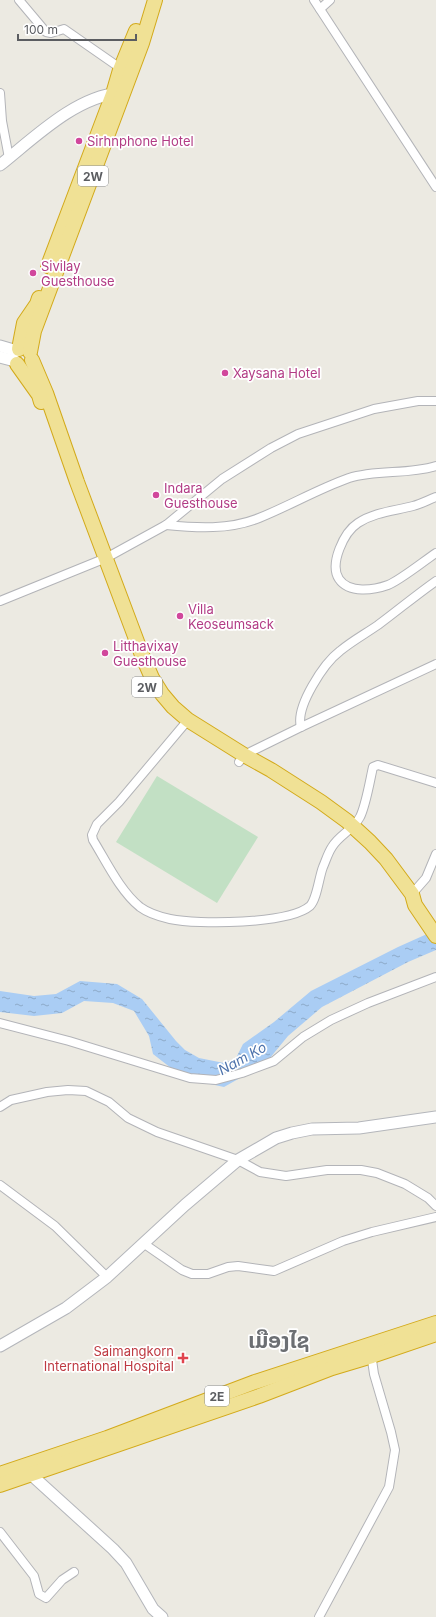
<svg xmlns="http://www.w3.org/2000/svg" width="436" height="1617" font-family="Inter,'Noto Sans Lao',sans-serif">
<style>
.park{fill:#c2e0c4}
.water{fill:url(#water-ripples)}
.lines{fill:none;stroke-linecap:round;stroke-linejoin:round}
.street-casing{stroke:#b3b4b8;stroke-width:10}
.secondary-casing{stroke:#b4b6bb;stroke-width:13}
.highway-casing{stroke:#d3aa1b;stroke-width:16}
.street{stroke:#fff;stroke-width:8}
.secondary{stroke:#fff;stroke-width:11}
.highway{stroke:#f0e195;stroke-width:14}
.hotel-dot{fill:#d1479c;stroke:#fff;stroke-width:1.5}
.health-dot{fill:#e0444e;stroke:#fff;stroke-width:1.5}
.labels{text-anchor:middle;dominant-baseline:central;stroke-width:3.5;stroke-linejoin:round;paint-order:stroke}
.shield{fill:#fff;stroke:#8c8e90;stroke-width:1}
.shield-label{font-size:12px;font-weight:bold;fill:#5b5d61}
.hotel-label{font-size:13px;fill:#b23c85;stroke:#fff;text-anchor:start}
.health-label{font-size:13px;fill:#be3a42;stroke:#fff;text-anchor:end}
.water-label{font-size:14px;font-style:italic;fill:#4d73ac;stroke:#fff}
.town-label{font-size:21px;font-weight:bold;fill:#6c6f73;stroke:#fff}
</style>
<defs>
<pattern id="water-ripples" width="26" height="14" patternUnits="userSpaceOnUse"><rect width="26" height="14" fill="#aacdf4"/><path d="M2 4q2-2 4 0t4 0M15 11q2-2 4 0t4 0" fill="none" stroke="#8daac9"/></pattern>
</defs>
<rect width="100%" height="100%" fill="#eceae2"/>
<path class="park" d="M 157,776 L 258,837 L 217,903 L 116,842 Z"/>
<path class="water" d="M 436,930 L 436,950 L 408,962 L 322,1007 L 288,1036 L 265,1064 L 224,1087 L 210,1084 L 171,1068 L 153,1054 L 149,1036 L 134,1011 L 113,1003 L 84,1001 L 62,1013 L 34,1016 L 0,1012 L 0,991 L 34,996 L 56,994 L 80,981 L 117,984 L 142,999 L 176,1041 L 185,1050 L 199,1058 L 224,1063 L 236,1058 L 243,1044 L 274,1022 L 311,991 L 398,947 Z"/>
<g class="lines">
<g class="street-casing">
<g id="street">
<path d="M 19,0 L 46,32 L 51,33 L 64,29 L 123,70"/>
<path d="M 314,0 L 436,187"/>
<path d="M 320,9 L 330,0"/>
<path d="M 0,93 L 2,121 L 9,158"/>
<path d="M 436,497 C 428,500 421,504 413,506 C 394,511 375,512 358,523 C 344,532 329,564 339,579 C 349,594 374,590 388,585 C 399,581 424,561 436,553"/>
<path d="M 166,525 C 197,528 229,530 259,518 C 289,506 318,489 349,478 C 377,469 408,475 436,466"/>
<path d="M 0,601 L 106,558 L 166,525 L 222,479 L 271,448 L 298,434 L 374,409 L 418,401 L 436,401"/>
<path d="M 188,720 L 119,802 L 97,824 L 92,835 L 93,840 C 106,861 120,891 140,907 C 148,913 161,917 170,919 C 198,925 289,924 310,906 C 317,899 319,877 323,867 C 326,860 328,853 332,847 C 339,835 353,830 360,817 C 366,805 370,780 373,767 L 378,765 L 436,783"/>
<path d="M 301,727 C 295,707 324,663 340,651 C 352,641 365,634 378,625 C 397,611 416,595 436,581"/>
<path d="M 239,762 L 244,755 L 301,727 L 436,664"/>
<path d="M 412,894 L 426,878 L 436,854"/>
<path d="M 0,1023 L 69,1041 L 190,1078 L 216,1080 L 242,1073 L 274,1061 L 303,1037 L 331,1020 L 368,1003 L 436,977"/>
<path d="M 0,1107 L 11,1100 L 47,1092 L 68,1090 L 86,1091 L 109,1102 L 128,1118 L 157,1132 L 238,1160 L 260,1172 L 286,1176 L 327,1170 L 361,1170 L 377,1173 L 405,1184 L 428,1198 L 436,1206"/>
<path d="M 0,1185 L 55,1226 L 107,1277"/>
<path d="M 143,1243 L 182,1270 L 192,1274 L 208,1274 L 228,1267 L 238,1266 L 274,1271 L 343,1241 L 372,1232 L 436,1217"/>
<path d="M 0,1532 L 34,1576 L 39,1594 L 46,1598 L 62,1580 L 74,1572"/>
<path d="M 319,1617 L 389,1487 L 395,1450 L 391,1432 L 374,1374 L 371,1353"/>
</g>
</g>
<g class="secondary-casing">
<g id="secondary">
<path d="M 0,165 C 34,138 75,97 119,93"/>
<path d="M 0,346 L 17,351"/>
<path d="M 0,357 L 15,361"/>
<path d="M 0,1346 L 66,1308 L 107,1277 L 185,1205 L 238,1160 L 276,1138 L 292,1133 L 312,1129 L 359,1128 L 436,1117"/>
<path d="M 26,1470 L 113,1549 L 126,1563 L 153,1609 L 162,1617"/>
</g>
</g>
<g class="highway-casing">
<g id="highway">
<path d="M 48,266 L 113,94 L 120,70 L 136,31"/>
<path d="M 19,349 L 24,323 L 37,304 L 39,298"/>
<path d="M 30,352 L 34,331 L 142,43 L 155,0"/>
<path d="M 32,360 L 46,393 L 77,482 L 142,655 L 152,678 L 162,694 L 173,707 L 188,720 L 244,755 L 271,770 L 321,802 L 347,821 L 370,842 L 386,859 L 412,894 L 415,905 L 436,936"/>
<path d="M 17,364 L 39,395 L 41,402"/>
<path d="M 0,1474 L 107,1438 L 255,1382 L 436,1323"/>
<path d="M 0,1485 L 259,1396 L 332,1368 L 372,1356 L 436,1334"/>
</g>
</g>
<use href="#street" class="street"/>
<use href="#secondary" class="secondary"/>
<use href="#highway" class="highway"/>
</g>
<g class="hotel-dot">
<circle cx="79" cy="141" r="4"/>
<circle cx="33" cy="273" r="4"/>
<circle cx="225" cy="373" r="4"/>
<circle cx="156" cy="495" r="4"/>
<circle cx="180" cy="616" r="4"/>
<circle cx="105" cy="653" r="4"/>
</g>
<path class="health-dot" d="M181 1352h4v4h4v4h-4v4h-4v-4h-4v-4h4z"/>
<g class="labels">
<g class="shield">
<rect x="78" y="166" width="30" height="20" rx="3"/>
<rect x="132" y="677" width="30" height="20" rx="3"/>
<rect x="205" y="1386" width="24" height="20" rx="3"/>
</g>
<g class="shield-label">
<text x="93" y="176">2W</text>
<text x="147" y="687">2W</text>
<text x="217" y="1396">2E</text>
</g>
<g class="hotel-label">
<text x="87" y="141">Sirhnphone Hotel</text>
<text x="41" y="266">Sivilay<tspan x="41" dy="15">Guesthouse</tspan></text>
<text x="233" y="373">Xaysana Hotel</text>
<text x="164" y="488">Indara<tspan x="164" dy="15">Guesthouse</tspan></text>
<text x="188" y="609">Villa<tspan x="188" dy="15">Keoseumsack</tspan></text>
<text x="113" y="646">Litthavixay<tspan x="113" dy="15">Guesthouse</tspan></text>
</g>
<g class="health-label">
<text x="174" y="1351">Saimangkorn<tspan x="174" dy="15">International Hospital</tspan></text>
</g>
<g class="water-label">
<text transform="translate(242 1058) rotate(-29)">Nam Ko</text>
</g>
<g class="town-label">
<text x="279" y="1340">ເມືອງໄຊ</text>
</g>
</g>
<path d="M18 34v6h118v-6" fill="none" stroke="#5b5d61" stroke-width="2"/>
<text x="24" y="34" font-size="12" fill="#5b5d61" stroke="#ffffff" stroke-width="3" paint-order="stroke">100 m</text>
</svg>
